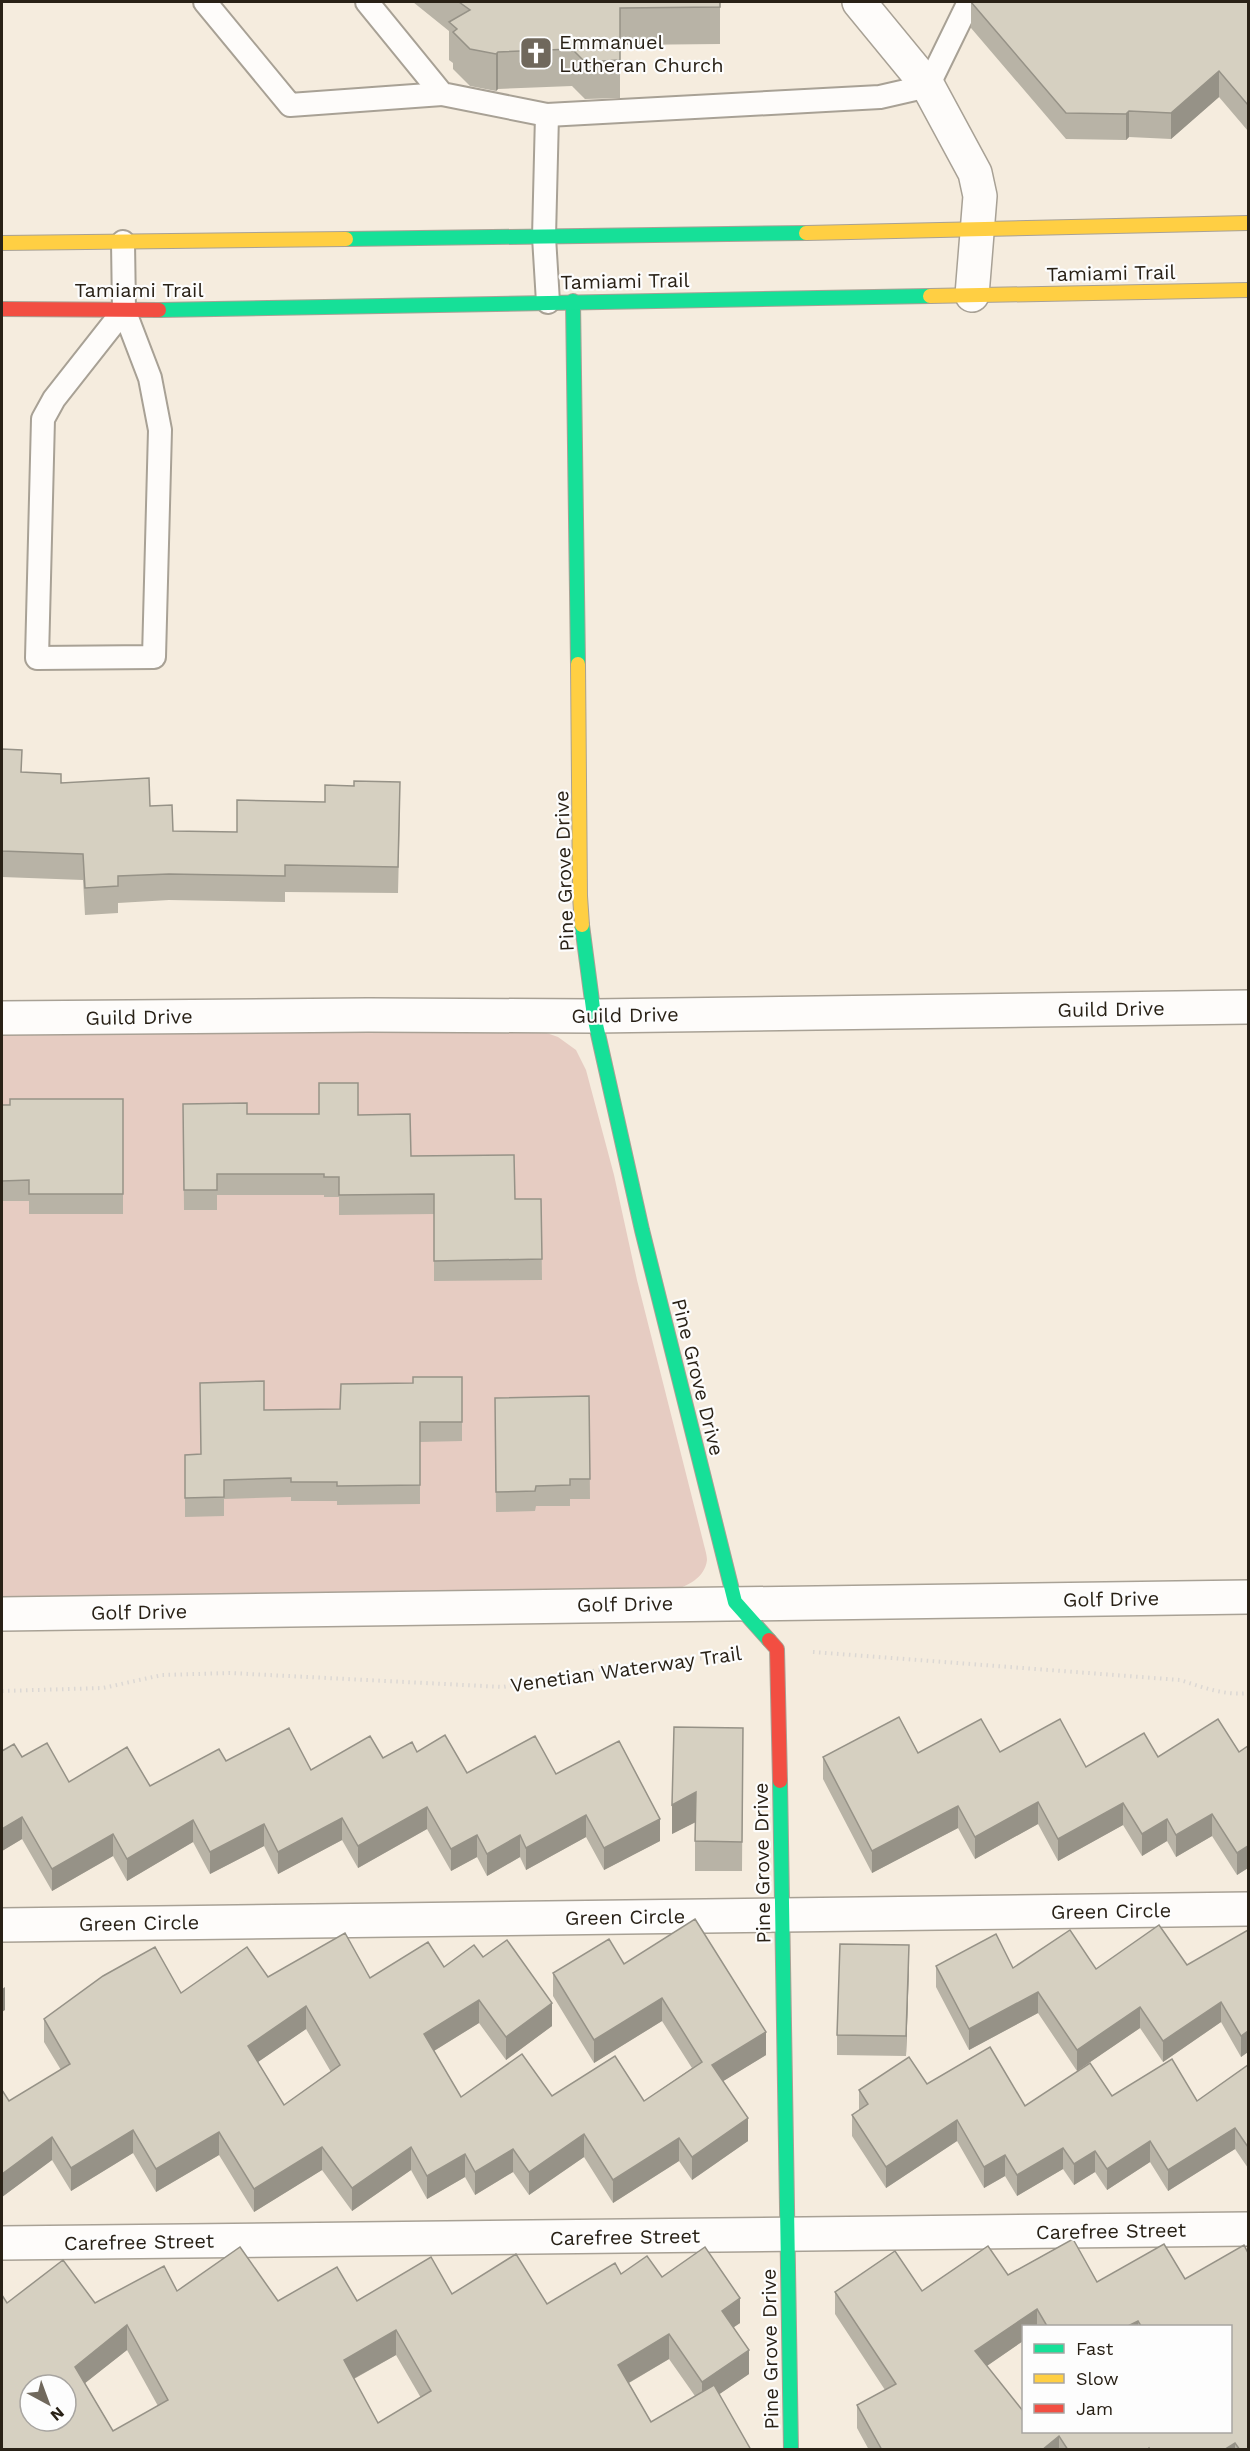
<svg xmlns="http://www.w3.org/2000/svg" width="1250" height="2451" font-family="'Work Sans',sans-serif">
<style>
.green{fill:#e6ccc2}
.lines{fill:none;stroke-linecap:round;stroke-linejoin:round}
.lane-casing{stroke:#a8a195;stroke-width:26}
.street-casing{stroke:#a8a195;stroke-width:36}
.fast-casing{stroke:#a8a195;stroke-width:16}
.slow-casing{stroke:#a8a195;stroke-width:16}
.jam-casing{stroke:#a8a195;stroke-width:16}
.path{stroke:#dcd8d4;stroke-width:4;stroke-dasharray:1.5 4.5;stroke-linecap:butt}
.lane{stroke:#fefcfa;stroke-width:22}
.street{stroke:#fefcfa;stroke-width:33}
.fast{stroke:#16e098;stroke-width:14}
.slow{stroke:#ffcf43;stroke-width:14}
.jam{stroke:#f24e42;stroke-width:14}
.wall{fill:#b8b3a6;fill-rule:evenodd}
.shaded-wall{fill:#969287}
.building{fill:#d6d0c1;stroke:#969287;stroke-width:1.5;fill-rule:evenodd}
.labels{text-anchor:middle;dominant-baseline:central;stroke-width:4.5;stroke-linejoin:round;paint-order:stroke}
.poi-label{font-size:20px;fill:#292116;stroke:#fdfdfd;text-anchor:start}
.street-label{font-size:20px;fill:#292116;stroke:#fdfdfd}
</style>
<rect width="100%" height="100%" fill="#f5ecde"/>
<path class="green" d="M 507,1029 L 538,1030 L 558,1037 L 576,1050 L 586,1070 L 614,1175 L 637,1280 L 703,1541 C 704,1546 707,1554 707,1560 C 705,1578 687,1586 672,1591 L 2,1599 L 2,1035 Z"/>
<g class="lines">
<g class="lane-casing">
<g id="lane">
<path d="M 205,2 L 290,105 L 442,94"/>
<path d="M 367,2 L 442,94 L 547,115 L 880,97 L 928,86 L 969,2"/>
<path d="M 547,115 L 544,237 L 548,302"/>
<path d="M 123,242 L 124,310 L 150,378 L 160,430 L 154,657 L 37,658 L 43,419 L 54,399 L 124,310"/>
</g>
</g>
<g class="street-casing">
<g id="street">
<path d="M 859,2 L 928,86 L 975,173 L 980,196 L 972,295"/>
<path d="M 2,1018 L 368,1015 L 594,1016 L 1248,1007"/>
<path d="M 2,1614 L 1248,1597"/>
<path d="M 2,1925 L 1248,1909"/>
<path d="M 2,2243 L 1248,2229"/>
</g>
</g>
<g class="fast-casing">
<g id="fast">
<path d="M 346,239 L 806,233"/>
<path d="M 573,301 L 578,664"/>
<path d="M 159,310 L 930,296"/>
<path d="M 582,925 L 594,1016 L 642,1230 L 735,1602 L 769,1640"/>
<path d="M 780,1781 L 791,2450"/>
</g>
</g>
<g class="slow-casing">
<g id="slow">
<path d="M 806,233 L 1248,223"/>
<path d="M 2,243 L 346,239"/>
<path d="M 930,296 L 1248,290"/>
<path d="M 578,664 L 580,896 L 582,925"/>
</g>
</g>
<g class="jam-casing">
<g id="jam">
<path d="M 2,309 L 159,310"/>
<path d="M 769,1640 L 777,1649 L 780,1781"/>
</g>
</g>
<g class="path">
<path d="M 813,1652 L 1180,1680 C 1202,1687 1225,1696 1248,1693"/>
<path d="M 2,1691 L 103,1688 L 162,1675 L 230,1673 L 503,1687 L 575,1673 L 731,1655"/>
</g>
<use href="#lane" class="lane"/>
<use href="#street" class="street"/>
<use href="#fast" class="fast"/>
<use href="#slow" class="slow"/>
<use href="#jam" class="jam"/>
</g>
<g class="wall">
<path d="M 413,2 L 720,2 L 720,44 L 620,45 L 620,98 L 585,99 L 572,86 L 498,89 L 496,91 L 470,86 L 453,69 L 453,63 L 449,60 L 449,31 Z"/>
<path d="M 971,2 L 1248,2 L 1248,131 L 1219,97 L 1171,139 L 1129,137 L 1126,140 L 1066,139 L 971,28 Z"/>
<path d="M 2,749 L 22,772 L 150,806 L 173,831 L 237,832 L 400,808 L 398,893 L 285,892 L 285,902 L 169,900 L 118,903 L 118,913 L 85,915 L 83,880 L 2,877 Z"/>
<path d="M 123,1099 L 123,1214 L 29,1214 L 29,1201 L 2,1201 L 2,1105 Z"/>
<path d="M 183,1104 L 247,1114 L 358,1115 L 411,1156 L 515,1199 L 541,1199 L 542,1280 L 434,1281 L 434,1214 L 339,1215 L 339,1197 L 324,1197 L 324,1195 L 217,1195 L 217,1210 L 184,1210 Z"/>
<path d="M 462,1377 L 462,1441 L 420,1442 L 420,1504 L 337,1505 L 337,1501 L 291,1501 L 291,1497 L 224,1499 L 224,1516 L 185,1517 L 185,1455 L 201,1454 L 264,1410 L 340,1409 Z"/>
<path d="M 589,1396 L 590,1499 L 570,1499 L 570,1506 L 536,1506 L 535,1511 L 496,1512 L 495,1398 Z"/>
<path d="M 743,1728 L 742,1871 L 695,1871 L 695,1822 L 672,1834 Z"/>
<path d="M 1248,1746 L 1248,1868 L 1237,1875 L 1212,1836 L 1176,1857 L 1167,1841 L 1142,1856 L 1123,1825 L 1058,1861 L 1038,1824 L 975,1859 L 958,1828 L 872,1873 L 823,1779 L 823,1757 L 1000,1752 L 1086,1767 L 1158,1757 L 1239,1752 Z"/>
<path d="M 2,1751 L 22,1757 L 69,1782 L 150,1786 L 226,1761 L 311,1770 L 417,1752 L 467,1773 L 556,1774 L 660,1841 L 604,1870 L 586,1837 L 526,1870 L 520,1857 L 487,1876 L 477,1857 L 451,1871 L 427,1829 L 358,1868 L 342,1840 L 278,1874 L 264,1846 L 210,1874 L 193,1842 L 127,1881 L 113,1856 L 52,1891 L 22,1839 L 2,1851 Z"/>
<path d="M 1248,1930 L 1248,2052 L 1241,2057 L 1221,2022 L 1163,2062 L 1140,2028 L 1077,2071 L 1038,2013 L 969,2050 L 936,1987 L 936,1966 L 1096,1969 L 1187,1965 Z"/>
<path d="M 483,1957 L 552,2026 L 506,2060 L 479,2023 L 434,2051 L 461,2097 L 552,2096 L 644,2101 L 692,2068 L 662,2021 L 594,2063 L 553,1996 L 553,1973 L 624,1964 L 766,2055 L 723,2081 L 748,2141 L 692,2180 L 679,2161 L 613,2203 L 584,2157 L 529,2195 L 513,2172 L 475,2195 L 465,2177 L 427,2199 L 411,2170 L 352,2211 L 322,2170 L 254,2212 L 219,2155 L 156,2192 L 133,2153 L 71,2191 L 52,2160 L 2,2197 L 2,2090 L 9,2101 L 61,2070 L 44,2042 L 44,2019 L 268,1977 L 370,1978 L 444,1967 ZM 306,2029 L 331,2072 L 284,2105 L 258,2062 Z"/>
<path d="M 909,1965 L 906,2056 L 837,2055 L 837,2035 Z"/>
<path d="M 1248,2065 L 1248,2168 L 1235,2149 L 1168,2191 L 1150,2162 L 1107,2190 L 1095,2172 L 1074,2185 L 1063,2169 L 1017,2196 L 1005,2176 L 984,2188 L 957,2141 L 886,2188 L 852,2136 L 852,2115 L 859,2111 L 859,2090 L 927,2084 L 1025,2106 L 1112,2096 L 1197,2101 Z"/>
<path d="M 1073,2239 L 1097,2282 L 1164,2244 L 1185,2279 L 1244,2245 L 1248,2253 L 1248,2450 L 869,2450 L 857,2428 L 857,2405 L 885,2390 L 835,2314 L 835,2292 L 895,2251 L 922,2291 L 988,2246 L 1008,2275 ZM 1023,2326 L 1230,2326 L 1230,2432 L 1023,2432 L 1023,2411 L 987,2366 L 1023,2341 Z"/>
<path d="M 621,2274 L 662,2277 L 740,2323 L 734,2327 L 749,2374 L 719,2394 L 751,2450 L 2,2450 L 7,2303 L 95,2303 L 177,2291 L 278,2301 L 357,2301 L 452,2294 L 547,2304 ZM 127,2350 L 158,2406 L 113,2431 L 85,2383 ZM 396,2355 L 421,2398 L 378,2423 L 354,2379 ZM 669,2359 L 695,2396 L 651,2422 L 629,2383 Z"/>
</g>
<g class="shaded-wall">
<path d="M 498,52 L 498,89 L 496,91 L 496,54 Z"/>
<path d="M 1219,71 L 1219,97 L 1171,139 L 1171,113 Z"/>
<path d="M 1129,111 L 1129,137 L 1126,140 L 1126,114 Z"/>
<path d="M 696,1792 L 696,1822 L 672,1834 L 672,1805 Z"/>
<path d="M 1038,1802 L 1038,1824 L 975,1859 L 975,1837 Z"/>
<path d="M 1123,1803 L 1123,1825 L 1058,1861 L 1058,1839 Z"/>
<path d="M 958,1806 L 958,1828 L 872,1873 L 872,1851 Z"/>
<path d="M 427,1807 L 427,1829 L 358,1868 L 358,1846 Z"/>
<path d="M 1212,1814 L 1212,1836 L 1176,1857 L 1176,1835 Z"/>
<path d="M 586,1815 L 586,1837 L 526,1870 L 526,1848 Z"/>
<path d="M 22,1817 L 22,1839 L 2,1851 L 2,1829 Z"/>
<path d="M 342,1818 L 342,1840 L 278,1874 L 278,1852 Z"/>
<path d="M 660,1819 L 660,1841 L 604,1870 L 604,1848 Z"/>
<path d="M 1167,1819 L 1167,1841 L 1142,1856 L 1142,1834 Z"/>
<path d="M 193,1820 L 193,1842 L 127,1881 L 127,1859 Z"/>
<path d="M 264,1824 L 264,1846 L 210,1874 L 210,1852 Z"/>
<path d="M 113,1834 L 113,1856 L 52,1891 L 52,1869 Z"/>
<path d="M 477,1835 L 477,1857 L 451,1871 L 451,1849 Z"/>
<path d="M 520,1835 L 520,1857 L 487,1876 L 487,1854 Z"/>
<path d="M 1248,1846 L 1248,1868 L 1237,1875 L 1237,1853 Z"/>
<path d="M 909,1945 L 909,1965 L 906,2056 L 906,2036 Z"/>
<path d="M 5,1987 L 5,2010 L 2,2012 L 2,1989 Z"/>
<path d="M 1038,1992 L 1038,2013 L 969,2050 L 969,2029 Z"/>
<path d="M 662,1998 L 662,2021 L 594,2063 L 594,2040 Z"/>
<path d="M 479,2000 L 479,2023 L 424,2057 L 424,2034 Z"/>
<path d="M 1221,2002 L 1221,2022 L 1163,2062 L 1163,2041 Z"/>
<path d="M 552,2003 L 552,2026 L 506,2060 L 506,2037 Z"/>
<path d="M 306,2006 L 306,2029 L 248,2069 L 248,2046 Z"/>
<path d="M 1140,2007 L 1140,2028 L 1077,2071 L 1077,2050 Z"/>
<path d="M 1248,2031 L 1248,2052 L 1241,2057 L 1241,2036 Z"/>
<path d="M 766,2032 L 766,2055 L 712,2088 L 712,2065 Z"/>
<path d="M 748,2118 L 748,2141 L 692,2180 L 692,2157 Z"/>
<path d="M 957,2120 L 957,2141 L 886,2188 L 886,2167 Z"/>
<path d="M 1235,2128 L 1235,2149 L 1168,2191 L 1168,2170 Z"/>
<path d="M 133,2130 L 133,2153 L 71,2191 L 71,2168 Z"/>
<path d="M 219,2132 L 219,2155 L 156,2192 L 156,2169 Z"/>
<path d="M 584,2134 L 584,2157 L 529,2195 L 529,2172 Z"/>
<path d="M 52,2137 L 52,2160 L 2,2197 L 2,2174 Z"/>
<path d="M 679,2138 L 679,2161 L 613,2203 L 613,2180 Z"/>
<path d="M 1150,2141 L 1150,2162 L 1107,2190 L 1107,2169 Z"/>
<path d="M 322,2147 L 322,2170 L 254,2212 L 254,2189 Z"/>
<path d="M 411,2147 L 411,2170 L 352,2211 L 352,2188 Z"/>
<path d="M 1063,2148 L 1063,2169 L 1017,2196 L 1017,2175 Z"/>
<path d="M 513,2149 L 513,2172 L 475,2195 L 475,2172 Z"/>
<path d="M 1095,2151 L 1095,2172 L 1074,2185 L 1074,2164 Z"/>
<path d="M 465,2154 L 465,2177 L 427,2199 L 427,2176 Z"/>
<path d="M 1005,2155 L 1005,2176 L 984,2188 L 984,2167 Z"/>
<path d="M 740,2298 L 740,2323 L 722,2335 L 722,2311 Z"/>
<path d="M 1037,2309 L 1037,2326 L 1023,2326 L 1023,2341 L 975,2374 L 975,2351 Z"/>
<path d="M 1138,2321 L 1138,2326 L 1128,2326 Z"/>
<path d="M 127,2325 L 127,2350 L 75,2391 L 75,2367 Z"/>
<path d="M 396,2330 L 396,2355 L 344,2384 L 344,2360 Z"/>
<path d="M 669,2334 L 669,2359 L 618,2389 L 618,2365 Z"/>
<path d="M 749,2350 L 749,2374 L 702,2406 L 702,2382 Z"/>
<path d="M 1059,2436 L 1059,2450 L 1042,2450 Z"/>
<path d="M 1235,2443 L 1235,2450 L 1224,2450 Z"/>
</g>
<g class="building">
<path d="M 459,2 L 720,2 L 720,7 L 620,8 L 620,60 L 585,62 L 572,49 L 498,52 L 496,54 L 470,49 L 453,32 L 457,29 L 449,22 L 470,10 Z"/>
<path d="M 971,2 L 1248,2 L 1248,105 L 1219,71 L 1171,113 L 1129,111 L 1126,114 L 1066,113 Z"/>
<path d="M 2,749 L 22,750 L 21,772 L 61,774 L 61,783 L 149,778 L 150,806 L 172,805 L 173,831 L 237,832 L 237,800 L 325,802 L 325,785 L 354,786 L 354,781 L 400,782 L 398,867 L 285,865 L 285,876 L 169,874 L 118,876 L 118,886 L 85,888 L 83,854 L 2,851 Z"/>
<path d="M 319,1083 L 358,1083 L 358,1115 L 410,1114 L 411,1156 L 514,1155 L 515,1199 L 541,1199 L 542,1259 L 434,1261 L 434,1194 L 339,1195 L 339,1177 L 324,1177 L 324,1174 L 217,1174 L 217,1190 L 184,1190 L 183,1104 L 247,1103 L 247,1114 L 319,1114 Z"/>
<path d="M 10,1099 L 123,1099 L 123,1194 L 29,1194 L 29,1180 L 2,1181 L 2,1105 L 10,1105 Z"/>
<path d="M 413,1377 L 462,1377 L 462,1422 L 420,1422 L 420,1485 L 337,1486 L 337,1482 L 291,1482 L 291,1478 L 224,1480 L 224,1497 L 185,1498 L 185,1455 L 201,1454 L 200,1383 L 264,1381 L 264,1410 L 340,1409 L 341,1384 L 413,1383 Z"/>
<path d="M 589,1396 L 590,1479 L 570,1479 L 570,1485 L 536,1486 L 535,1491 L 496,1492 L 495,1398 Z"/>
<path d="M 899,1717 L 918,1753 L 981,1719 L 1000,1752 L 1060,1719 L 1086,1767 L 1144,1733 L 1158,1757 L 1218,1719 L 1239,1752 L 1248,1746 L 1248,1846 L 1237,1853 L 1212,1814 L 1176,1835 L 1167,1819 L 1142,1834 L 1123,1803 L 1058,1839 L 1038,1802 L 975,1837 L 958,1806 L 872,1851 L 823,1757 Z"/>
<path d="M 674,1727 L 743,1728 L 742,1842 L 695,1841 L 696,1792 L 672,1805 Z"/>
<path d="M 289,1728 L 311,1770 L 370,1736 L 383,1758 L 412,1742 L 417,1752 L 445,1735 L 467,1773 L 535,1736 L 556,1774 L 619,1741 L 660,1819 L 604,1848 L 586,1815 L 526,1848 L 520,1835 L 487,1854 L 477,1835 L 451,1849 L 427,1807 L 358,1846 L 342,1818 L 278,1852 L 264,1824 L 210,1852 L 193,1820 L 127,1859 L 113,1834 L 52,1869 L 22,1817 L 2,1829 L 2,1751 L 14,1744 L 22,1757 L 47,1743 L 69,1782 L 127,1747 L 150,1786 L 219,1749 L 226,1761 Z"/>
<path d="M 695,1919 L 766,2032 L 712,2065 L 748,2118 L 692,2157 L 679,2138 L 613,2180 L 584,2134 L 529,2172 L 513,2149 L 475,2172 L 465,2154 L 427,2176 L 411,2147 L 352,2188 L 322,2147 L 254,2189 L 219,2132 L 156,2169 L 133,2130 L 71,2168 L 52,2137 L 2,2174 L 2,2090 L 9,2101 L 70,2064 L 44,2019 L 103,1976 L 155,1947 L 181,1993 L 247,1947 L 268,1977 L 345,1933 L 370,1978 L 428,1942 L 444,1967 L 474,1945 L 483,1957 L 507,1940 L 552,2003 L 506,2037 L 479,2000 L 424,2034 L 461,2097 L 522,2054 L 552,2096 L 615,2056 L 644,2101 L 702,2062 L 662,1998 L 594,2040 L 553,1973 L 609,1939 L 624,1964 ZM 306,2006 L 340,2065 L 284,2105 L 248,2046 Z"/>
<path d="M 1159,1925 L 1187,1965 L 1248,1930 L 1248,2031 L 1241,2036 L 1221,2002 L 1163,2041 L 1140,2007 L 1077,2050 L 1038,1992 L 969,2029 L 936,1966 L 996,1934 L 1013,1968 L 1070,1930 L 1096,1969 Z"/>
<path d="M 840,1944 L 909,1945 L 906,2036 L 837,2035 Z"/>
<path d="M 990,2047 L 1025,2106 L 1090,2063 L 1112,2096 L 1172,2059 L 1197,2101 L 1248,2065 L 1248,2147 L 1235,2128 L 1168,2170 L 1150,2141 L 1107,2169 L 1095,2151 L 1074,2164 L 1063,2148 L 1017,2175 L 1005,2155 L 984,2167 L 957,2120 L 886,2167 L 852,2115 L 868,2104 L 859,2090 L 909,2057 L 927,2084 Z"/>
<path d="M 1073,2239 L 1097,2282 L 1164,2244 L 1185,2279 L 1244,2245 L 1248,2253 L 1248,2450 L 1240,2450 L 1235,2443 L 1224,2450 L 1150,2450 L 1149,2448 L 1147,2450 L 1068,2450 L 1059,2436 L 1042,2450 L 882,2450 L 857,2405 L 896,2384 L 835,2292 L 895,2251 L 922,2291 L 988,2246 L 1008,2275 ZM 1037,2309 L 1047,2326 L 1128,2326 L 1138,2321 L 1141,2326 L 1230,2326 L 1230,2432 L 1023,2432 L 1023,2411 L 975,2351 Z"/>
<path d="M 240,2247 L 278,2301 L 337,2267 L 357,2301 L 431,2257 L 452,2294 L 516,2254 L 547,2304 L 615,2263 L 621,2274 L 647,2256 L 662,2277 L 705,2247 L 740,2298 L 722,2311 L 749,2350 L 702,2382 L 669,2334 L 618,2365 L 651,2422 L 714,2385 L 751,2450 L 2,2450 L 2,2295 L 7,2303 L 63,2260 L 95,2303 L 164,2266 L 177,2291 ZM 127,2325 L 168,2400 L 113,2431 L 75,2367 ZM 396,2330 L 431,2391 L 378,2423 L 344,2360 ZM 30,2385 L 66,2385 L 66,2421 L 30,2421 Z"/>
</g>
<defs>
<g id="church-square" transform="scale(1.725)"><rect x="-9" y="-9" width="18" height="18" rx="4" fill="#70685c" stroke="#fdfdfd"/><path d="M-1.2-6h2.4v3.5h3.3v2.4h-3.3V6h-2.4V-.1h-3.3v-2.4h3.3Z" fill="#fff"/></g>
</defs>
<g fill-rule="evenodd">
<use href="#church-square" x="536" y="53"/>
</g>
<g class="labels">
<g class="poi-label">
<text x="559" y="42">Emmanuel<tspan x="559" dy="23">Lutheran Church</tspan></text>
</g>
<g class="street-label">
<text transform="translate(1111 273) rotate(-1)">Tamiami Trail</text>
<text transform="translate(625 281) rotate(-1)">Tamiami Trail</text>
<text x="139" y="290">Tamiami Trail</text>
<text transform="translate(564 871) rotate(-92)">Pine Grove Drive</text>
<text transform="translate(1111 1009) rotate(-1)">Guild Drive</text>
<text transform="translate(625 1015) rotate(-1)">Guild Drive</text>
<text transform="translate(139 1017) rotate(-1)">Guild Drive</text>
<text transform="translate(698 1377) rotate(76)">Pine Grove Drive</text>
<text transform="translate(1111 1599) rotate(-1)">Golf Drive</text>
<text transform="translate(625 1604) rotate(-1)">Golf Drive</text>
<text transform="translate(139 1612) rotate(-1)">Golf Drive</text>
<text transform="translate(626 1669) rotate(-8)">Venetian Waterway Trail</text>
<text transform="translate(762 1863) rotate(-91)">Pine Grove Drive</text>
<text transform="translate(1111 1911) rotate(-1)">Green Circle</text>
<text transform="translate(625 1917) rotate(-1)">Green Circle</text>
<text transform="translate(139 1923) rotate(-1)">Green Circle</text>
<text transform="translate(1111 2231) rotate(-1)">Carefree Street</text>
<text transform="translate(625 2237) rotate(-1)">Carefree Street</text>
<text transform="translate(139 2242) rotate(-1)">Carefree Street</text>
<text transform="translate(770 2349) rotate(-91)">Pine Grove Drive</text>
</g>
</g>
<rect width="1250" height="2451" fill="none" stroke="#292116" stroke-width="6"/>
<rect x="1022" y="2325" width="210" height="108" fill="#fdfdfd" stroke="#a8a5a1" stroke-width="1.5"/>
<rect x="1034" y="2344" width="30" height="9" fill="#16e098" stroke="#a8a5a1" stroke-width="1.5"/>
<text x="1076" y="2355" font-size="18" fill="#292116">Fast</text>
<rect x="1034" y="2374" width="30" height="9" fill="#ffcf43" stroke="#a8a5a1" stroke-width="1.5"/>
<text x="1076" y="2385" font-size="18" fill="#292116">Slow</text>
<rect x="1034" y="2404" width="30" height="9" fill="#f24e42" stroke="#a8a5a1" stroke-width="1.5"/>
<text x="1076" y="2415" font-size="18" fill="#292116">Jam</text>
<g transform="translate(48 2403) rotate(139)"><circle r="28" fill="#fdfdfd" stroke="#a8a5a1" stroke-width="1.5"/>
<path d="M0-4.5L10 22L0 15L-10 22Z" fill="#70685c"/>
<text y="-9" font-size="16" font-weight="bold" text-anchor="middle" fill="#292116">N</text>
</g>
</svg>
